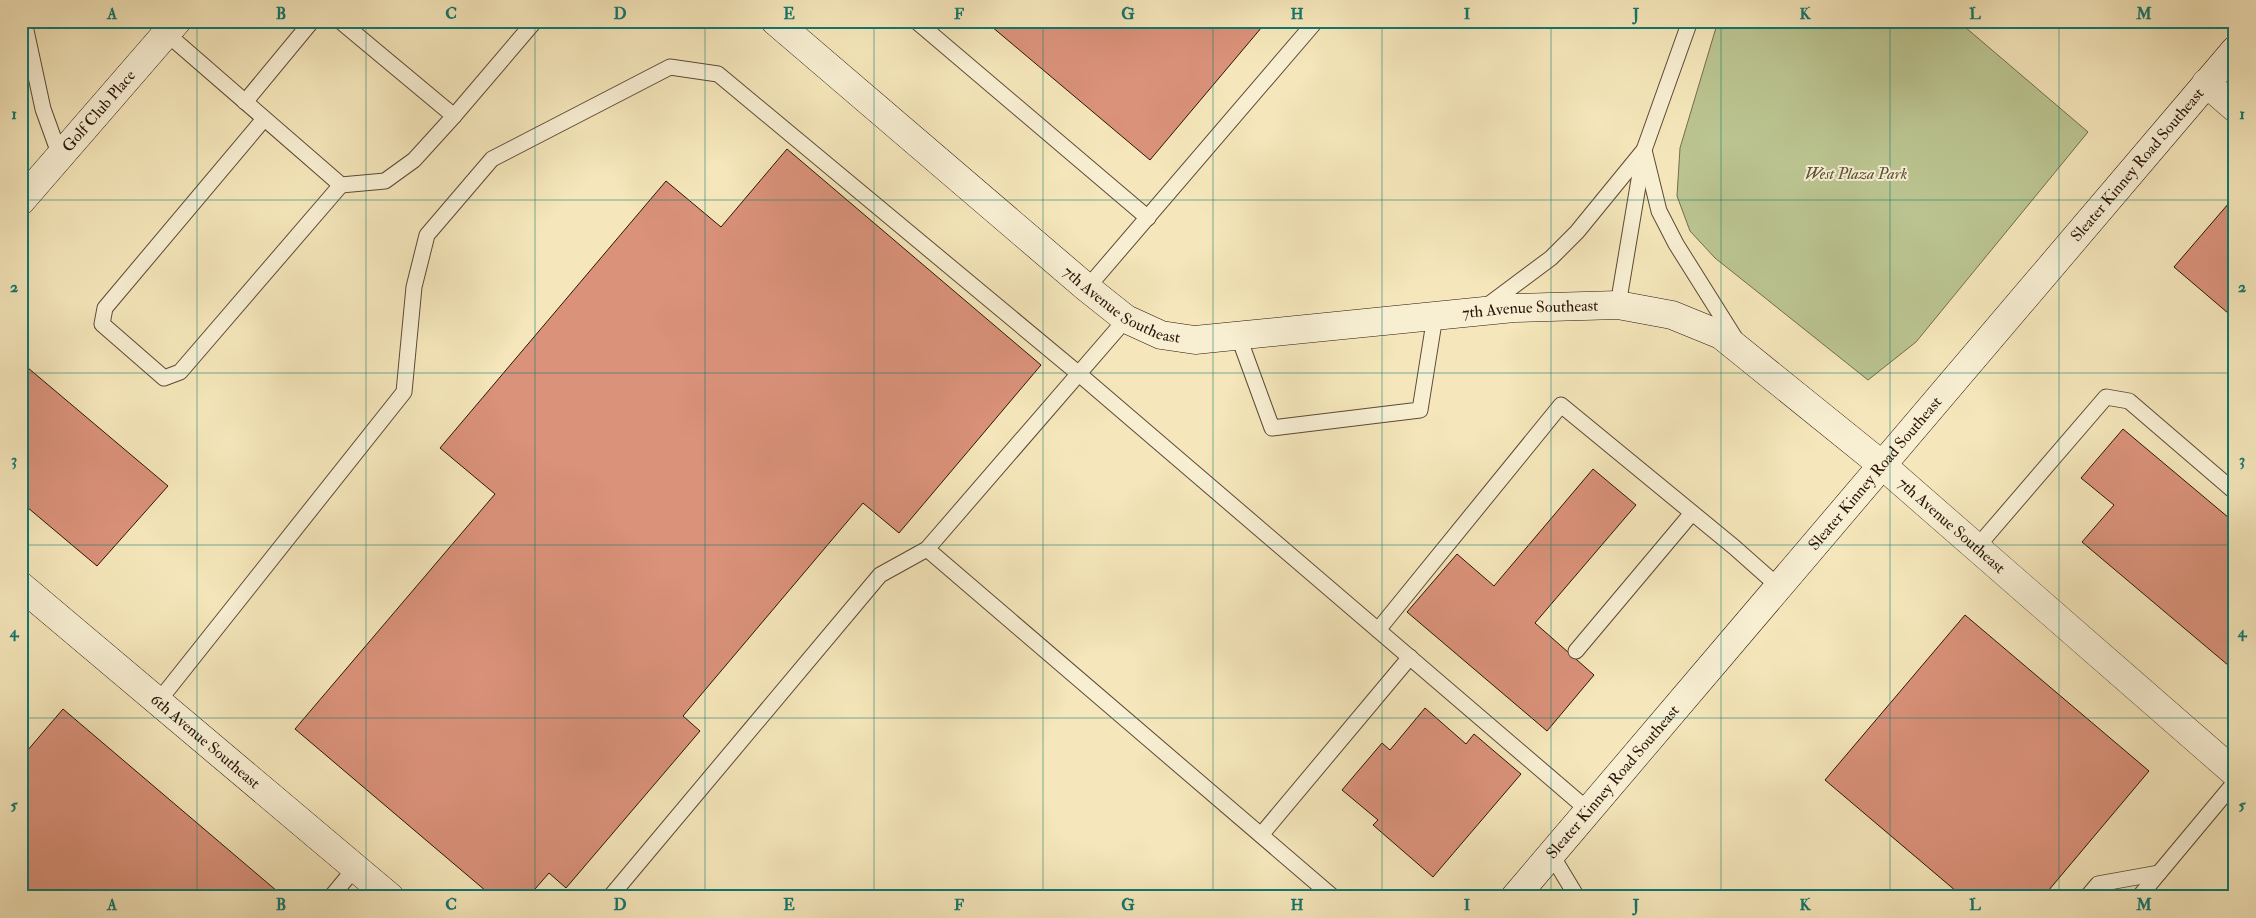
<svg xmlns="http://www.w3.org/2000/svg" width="2256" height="918" font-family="'IM FELL Double Pica',serif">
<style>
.green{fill:#bbc591;stroke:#726c4d}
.building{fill:#da927a;stroke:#2a1409}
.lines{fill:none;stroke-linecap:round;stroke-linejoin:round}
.lane-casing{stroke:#5d4936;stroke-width:17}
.street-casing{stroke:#5d4936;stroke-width:29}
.secondary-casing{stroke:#2a1409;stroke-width:29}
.lane{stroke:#f8efd3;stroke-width:15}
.street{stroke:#f8efd3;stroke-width:28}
.secondary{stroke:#f8efd3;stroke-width:28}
.grid{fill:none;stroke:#0f766e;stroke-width:1;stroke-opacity:0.55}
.labels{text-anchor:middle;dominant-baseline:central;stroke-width:4;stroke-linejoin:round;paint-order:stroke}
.street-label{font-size:16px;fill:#2a1409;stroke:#f8efd3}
.park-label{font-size:16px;font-style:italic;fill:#5d5239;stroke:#f8efd3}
.neatline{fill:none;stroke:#0f766e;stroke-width:2}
.grid-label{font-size:16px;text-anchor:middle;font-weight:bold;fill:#0f766e}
</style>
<rect width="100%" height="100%" fill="#f5e7bb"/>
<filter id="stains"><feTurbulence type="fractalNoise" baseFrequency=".004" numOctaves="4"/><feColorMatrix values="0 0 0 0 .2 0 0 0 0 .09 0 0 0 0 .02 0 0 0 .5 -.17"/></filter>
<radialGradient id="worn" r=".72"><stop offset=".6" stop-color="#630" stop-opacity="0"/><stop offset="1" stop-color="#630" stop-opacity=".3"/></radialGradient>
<path class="green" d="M 1718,21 L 1958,21 L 2088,132 L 1916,342 L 1868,380 L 1715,258 L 1690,231 L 1677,196 L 1680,148 Z"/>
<g class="building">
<path d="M 985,21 L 1267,21 L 1150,160 Z"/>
<path d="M 787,149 L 1041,365 L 899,533 L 863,503 L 683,716 L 700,731 L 566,888 L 549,873 L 528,897 L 493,897 L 295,729 L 495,494 L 440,448 L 666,181 L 721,227 Z"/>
<path d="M 2235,196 L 2235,319 L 2174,267 Z"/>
<path d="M 21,362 L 168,486 L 97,566 L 21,502 Z"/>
<path d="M 2123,429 L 2235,523 L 2235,671 L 2082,542 L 2114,505 L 2081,478 Z"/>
<path d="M 1593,469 L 1636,505 L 1535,623 L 1594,675 L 1547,731 L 1407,612 L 1457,554 L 1494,586 Z"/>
<path d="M 1965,615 L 2149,771 L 2043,897 L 1963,897 L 1825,780 Z"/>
<path d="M 1425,708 L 1466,744 L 1474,734 L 1521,774 L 1433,877 L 1373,825 L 1378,820 L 1342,790 L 1382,743 L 1390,750 Z"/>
<path d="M 63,709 L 284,897 L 21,897 L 21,758 Z"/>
<path d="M 2049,889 L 2058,897 L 2043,897 Z"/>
</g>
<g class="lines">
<g class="lane-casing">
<g id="lane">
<path d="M 24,21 L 43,109 L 60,156"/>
<path d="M 916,21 L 1148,218"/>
<path d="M 166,33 L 341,185 L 385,181 L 414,160 L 454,116 L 340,21"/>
<path d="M 245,102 L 312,21"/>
<path d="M 454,116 L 535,21"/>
<path d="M 264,119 L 105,308 L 102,324 L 164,378 L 180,372 L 341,185"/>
<path d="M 1087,288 L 1316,21"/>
<path d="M 1618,305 L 1644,150 L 1690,21"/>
<path d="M 1484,308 L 1551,258 L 1577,232 L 1644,150 L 1659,211 L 1676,244 L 1735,338"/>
<path d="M 1238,335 L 1272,428 L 1420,410 L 1435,316"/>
<path d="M 1977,547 L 2106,397 L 2129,401 L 2235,492"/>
<path d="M 927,549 L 1333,897"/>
<path d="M 1378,630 L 1561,405 L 1734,547 L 1779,587"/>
<path d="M 1576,651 L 1692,513"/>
<path d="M 157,703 L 404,392 L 414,287 L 427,235 L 492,159 L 670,67 L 718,74 L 1079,374 L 1588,810"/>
<path d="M 1261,835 L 1410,657"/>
<path d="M 1551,854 L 1577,897"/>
<path d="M 331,897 L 355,868"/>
<path d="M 610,897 L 880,575 L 927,549 L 1126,319"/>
<path d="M 2087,897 L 2098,884 L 2159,873"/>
<path d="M 2139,897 L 2235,782"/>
</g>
</g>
<g class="street-casing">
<g id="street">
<path d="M 2206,83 L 2235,108"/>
<path id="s1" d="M 1882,465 L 2235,773"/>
</g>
</g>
<g class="secondary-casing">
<g id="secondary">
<path id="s2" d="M 775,21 L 1087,288 L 1126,319 L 1161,335 L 1195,340 L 1514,308 L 1618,305 L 1672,315 L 1721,335 L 1882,465"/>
<path id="s3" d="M 21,201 L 177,21"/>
<path id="s4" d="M 21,586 L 390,897"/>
<path id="s5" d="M 1515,897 L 2235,50"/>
</g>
</g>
<use href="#lane" class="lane"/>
<use href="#street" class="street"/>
<use href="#secondary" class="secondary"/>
</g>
<path class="grid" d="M 197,21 L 197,897M 366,21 L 366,897M 535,21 L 535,897M 705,21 L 705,897M 874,21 L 874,897M 1043,21 L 1043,897M 1213,21 L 1213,897M 1382,21 L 1382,897M 1551,21 L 1551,897M 1721,21 L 1721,897M 1890,21 L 1890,897M 2059,21 L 2059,897M 21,200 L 2235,200M 21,373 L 2235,373M 21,545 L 2235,545M 21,718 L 2235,718"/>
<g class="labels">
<g class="street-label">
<text stroke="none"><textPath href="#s3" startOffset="119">Golf Club Place</textPath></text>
<text stroke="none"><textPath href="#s5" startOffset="961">Sleater Kinney Road Southeast</textPath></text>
<text stroke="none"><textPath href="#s2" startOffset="450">7th Avenue Southeast</textPath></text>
<text stroke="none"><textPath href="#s2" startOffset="870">7th Avenue Southeast</textPath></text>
<text stroke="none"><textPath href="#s5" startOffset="556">Sleater Kinney Road Southeast</textPath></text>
<text stroke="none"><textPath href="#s1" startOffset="92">7th Avenue Southeast</textPath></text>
<text stroke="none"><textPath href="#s4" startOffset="241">6th Avenue Southeast</textPath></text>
<text stroke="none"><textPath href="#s5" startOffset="151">Sleater Kinney Road Southeast</textPath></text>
</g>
<g class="park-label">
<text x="1856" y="174">West Plaza Park</text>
</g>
</g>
<rect width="2256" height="918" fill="none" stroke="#f5e7bb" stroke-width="55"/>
<rect x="28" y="28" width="2200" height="862" class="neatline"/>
<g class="grid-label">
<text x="112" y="19">A</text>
<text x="281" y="19">B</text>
<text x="451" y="19">C</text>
<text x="620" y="19">D</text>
<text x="789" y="19">E</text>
<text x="959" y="19">F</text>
<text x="1128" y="19">G</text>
<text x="1297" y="19">H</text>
<text x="1467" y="19">I</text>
<text x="1636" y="19">J</text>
<text x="1805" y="19">K</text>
<text x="1975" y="19">L</text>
<text x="2144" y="19">M</text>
<text x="14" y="119">1</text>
<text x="2242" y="119">1</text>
<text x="14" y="292">2</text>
<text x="2242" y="292">2</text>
<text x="14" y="465">3</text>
<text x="2242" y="465">3</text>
<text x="14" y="637">4</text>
<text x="2242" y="637">4</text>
<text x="14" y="810">5</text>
<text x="2242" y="810">5</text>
<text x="112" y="910">A</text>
<text x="281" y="910">B</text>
<text x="451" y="910">C</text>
<text x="620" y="910">D</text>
<text x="789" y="910">E</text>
<text x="959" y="910">F</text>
<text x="1128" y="910">G</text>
<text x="1297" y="910">H</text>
<text x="1467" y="910">I</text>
<text x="1636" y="910">J</text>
<text x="1805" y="910">K</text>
<text x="1975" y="910">L</text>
<text x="2144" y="910">M</text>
</g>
<rect width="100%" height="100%" filter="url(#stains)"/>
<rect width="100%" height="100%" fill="url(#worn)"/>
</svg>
